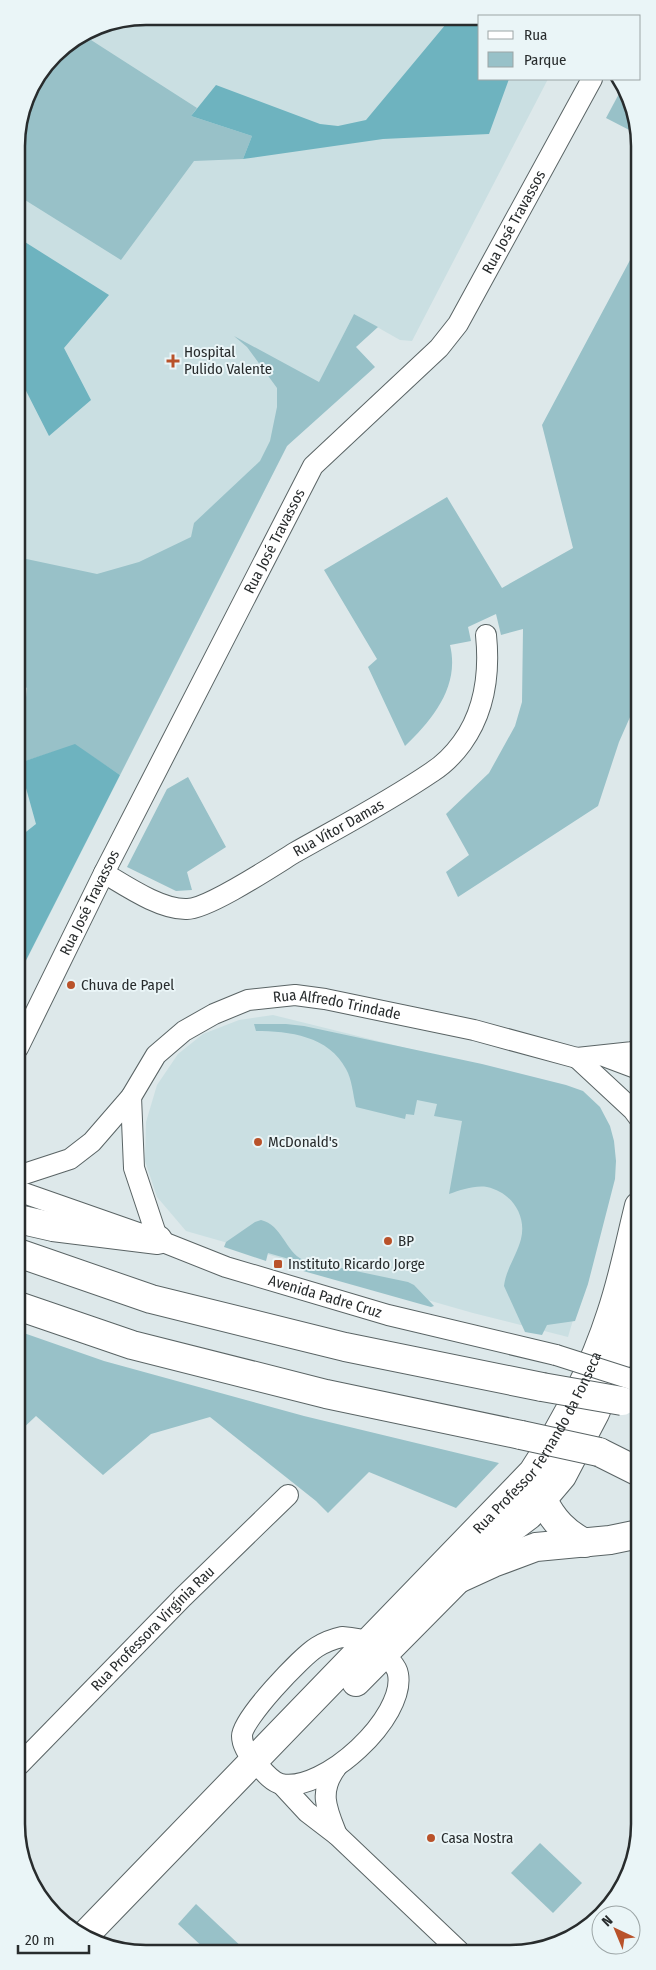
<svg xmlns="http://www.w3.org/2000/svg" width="656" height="1970" font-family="'Fira Sans Condensed',sans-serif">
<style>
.built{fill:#cadfe2}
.green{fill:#98c1c8}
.forest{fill:#6eb3bf}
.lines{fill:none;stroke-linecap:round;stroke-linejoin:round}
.street-casing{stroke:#5a6465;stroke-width:22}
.secondary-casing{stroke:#5a6465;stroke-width:30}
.highway-casing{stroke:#5a6465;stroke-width:30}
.street{stroke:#fff;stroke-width:20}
.secondary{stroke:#fff;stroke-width:28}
.highway{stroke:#fff;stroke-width:28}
.street-bridge-casing{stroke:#5a6465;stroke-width:22;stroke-linecap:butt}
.highway-bridge-casing{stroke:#5a6465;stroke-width:30;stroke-linecap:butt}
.street-bridge{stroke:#fff;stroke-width:20}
.highway-bridge{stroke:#fff;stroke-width:28}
.poi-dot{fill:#b9522a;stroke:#eaf5f7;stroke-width:2}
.labels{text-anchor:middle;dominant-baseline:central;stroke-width:4;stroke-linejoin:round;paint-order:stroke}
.street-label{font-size:15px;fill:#282c2d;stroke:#eaf5f7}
.poi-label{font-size:15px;fill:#282c2d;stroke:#eaf5f7;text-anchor:start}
.rim{fill:none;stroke:#282c2d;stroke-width:2.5}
</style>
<rect width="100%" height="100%" fill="#dde8ea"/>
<g class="built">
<path d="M 146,16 L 480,18 L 480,79 L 548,79 L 412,341 L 400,340 L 354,314 L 18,977 L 17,137 L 30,89 L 60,49 L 97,26 Z"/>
<path d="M 273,1015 L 579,1091 L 609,1198 L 568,1337 L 473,1313 L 186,1231 L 157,1197 L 145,1161 L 146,1122 L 157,1085 L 178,1054 L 203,1034 L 239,1020 Z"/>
</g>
<g class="green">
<path d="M 97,26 L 99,26 L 91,40 L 197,108 L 191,116 L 252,136 L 243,159 L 194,161 L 121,260 L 17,195 L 17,137 L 30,89 L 60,49 Z"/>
<path d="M 621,90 L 637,121 L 637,134 L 606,118 Z"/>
<path d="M 637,247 L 638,699 L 619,742 L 598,806 L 458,897 L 446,872 L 469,855 L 446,814 L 489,773 L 515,726 L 522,702 L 523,629 L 501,635 L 496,614 L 468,627 L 471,641 L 450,645 C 460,686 433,719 405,746 L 368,667 L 377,659 L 324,570 L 447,497 L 502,588 L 573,548 L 542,425 Z"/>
<path d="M 354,314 L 378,327 L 356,347 L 375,367 L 287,446 L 120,775 L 75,745 L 19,763 L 27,688 L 17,682 L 17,557 L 97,574 L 139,562 L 191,537 L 194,523 L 260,461 L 270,441 L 277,407 L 277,388 L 247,347 L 234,336 L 319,382 Z"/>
<path d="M 188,777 L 226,847 L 187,872 L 192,890 L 176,891 L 127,867 L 167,789 Z"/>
<path d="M 254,1024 L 286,1024 L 304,1026 L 482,1064 L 566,1085 L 583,1091 L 600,1107 L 610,1126 L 614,1141 L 616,1161 L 615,1179 L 588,1284 L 575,1321 L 547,1325 L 542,1335 L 525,1332 L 504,1286 C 506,1269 517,1255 521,1239 C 527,1215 511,1192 487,1187 C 475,1185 461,1190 449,1194 L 462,1121 L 434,1116 L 437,1104 L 417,1100 L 414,1115 L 406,1114 L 405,1119 L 356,1107 C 353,1095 352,1079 346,1069 C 329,1036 289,1031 256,1031 Z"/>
<path d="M 261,1220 C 282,1225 285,1251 303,1260 L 408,1282 L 414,1285 L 434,1306 L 431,1307 L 289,1267 L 289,1259 L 268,1253 L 266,1261 L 224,1247 L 226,1242 L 255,1222 Z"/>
<path d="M 18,1331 L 104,1361 L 304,1416 L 499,1463 L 456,1508 L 369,1472 L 328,1513 L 316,1501 L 210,1417 L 151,1434 L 103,1475 L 36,1416 L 18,1433 Z"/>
<path d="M 540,1843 L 582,1883 L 553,1913 L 511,1873 Z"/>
<path d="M 196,1904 L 246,1951 L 207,1951 L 178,1924 Z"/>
</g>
<g class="forest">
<path d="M 451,18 L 480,18 L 480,79 L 509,79 L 489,134 L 383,139 L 243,159 L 252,136 L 191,116 L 216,85 L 320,124 L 338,126 L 366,120 Z"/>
<path d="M 17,237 L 109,295 L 64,348 L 91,400 L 49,436 L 21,381 L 17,381 Z"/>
<path d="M 75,744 L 120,775 L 18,976 L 17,839 L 36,824 L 19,763 Z"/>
</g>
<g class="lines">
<g class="street-casing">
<g id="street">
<path id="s1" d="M 104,873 C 126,886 161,910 187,909 C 208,909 273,866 294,853 C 340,827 388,802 432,772 C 443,765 454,754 462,743 C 485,711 490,674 486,635"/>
<path id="s2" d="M 18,1048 L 104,873 L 313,466 L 439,348 L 458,324 L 592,79"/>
<path d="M 606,1057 L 638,1069"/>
<path d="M 577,1058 L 633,1110 L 639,1118"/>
<path d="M 131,1097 L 134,1168 L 158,1240"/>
<path id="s3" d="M 18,1176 L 70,1159 L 92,1142 L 131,1097 L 156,1055 L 184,1031 L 214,1014 L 248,1000 L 295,995 L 325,999 L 474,1030 L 577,1058 L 633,1052 L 638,1049"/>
<path id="s4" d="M 18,1191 L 158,1240 L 226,1267 L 388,1315 L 556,1355"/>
<path d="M 342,1637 C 364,1639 373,1641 388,1658 C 392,1663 397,1667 398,1674 C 406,1717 324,1793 281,1784 C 272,1782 264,1772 258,1765 C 251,1758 242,1747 242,1736 C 242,1719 301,1657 317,1647 C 325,1642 333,1639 342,1637 Z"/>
<path id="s5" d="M 19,1765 L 183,1597 L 288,1495"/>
<path d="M 336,1768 C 318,1792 327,1810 337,1835"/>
<path d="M 282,1785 L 307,1812 L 337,1835 L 459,1951"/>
</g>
</g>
<g class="secondary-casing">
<g id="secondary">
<path d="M 356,1682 L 458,1579 L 483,1550 L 529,1515 L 562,1476 L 595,1413 L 621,1351 L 639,1297"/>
<path id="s6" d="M 87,1933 L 533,1472 C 565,1423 593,1370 611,1314 C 623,1279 630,1242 639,1206"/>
</g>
</g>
<g class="highway-casing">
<g id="highway">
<path d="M 18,1219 L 53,1227 L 158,1240"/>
<path d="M 18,1253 L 151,1299 L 345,1347 L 542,1387"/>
<path d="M 18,1306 L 132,1345 L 326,1394 L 521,1435"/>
<path d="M 599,1452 L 639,1472"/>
<path d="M 543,1500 C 553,1520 565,1533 585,1543"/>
<path d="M 458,1579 L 493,1563 L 536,1547 L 610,1540 L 639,1534"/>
</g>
</g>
<use href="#street" class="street"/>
<use href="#secondary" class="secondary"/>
<use href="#highway" class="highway"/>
<g class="street-bridge-casing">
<path id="street-bridge" d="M 556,1355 L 631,1379"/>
</g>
<g class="highway-bridge-casing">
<g id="highway-bridge">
<path d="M 542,1387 L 622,1401"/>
<path d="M 521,1435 L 599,1452"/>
</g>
</g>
<use href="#street-bridge" class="street-bridge"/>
<use href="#highway-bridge" class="highway-bridge"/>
</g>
<g class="poi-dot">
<path d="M170.5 353.5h5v5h5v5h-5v5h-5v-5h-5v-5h5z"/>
<circle cx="71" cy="985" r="5"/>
<circle cx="258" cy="1142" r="5"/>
<circle cx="388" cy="1241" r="5"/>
<rect x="273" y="1259" width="10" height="10" rx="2.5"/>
<circle cx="431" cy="1838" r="5"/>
</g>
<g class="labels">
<g class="street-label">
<text stroke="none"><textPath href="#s2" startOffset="972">Rua José Travassos</textPath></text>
<text stroke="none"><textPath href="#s2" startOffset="568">Rua José Travassos</textPath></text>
<text stroke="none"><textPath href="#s1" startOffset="264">Rua Vítor Damas</textPath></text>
<text stroke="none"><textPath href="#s2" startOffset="162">Rua José Travassos</textPath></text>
<text stroke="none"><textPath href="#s3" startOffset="389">Rua Alfredo Trindade</textPath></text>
<text stroke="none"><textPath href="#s4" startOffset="325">Avenida Padre Cruz</textPath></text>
<text stroke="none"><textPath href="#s6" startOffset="668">Rua Professor Fernando da Fonseca</textPath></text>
<text stroke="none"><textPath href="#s5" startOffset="191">Rua Professora Virgínia Rau</textPath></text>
</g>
<g class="poi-label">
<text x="184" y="352">Hospital<tspan x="184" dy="17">Pulido Valente</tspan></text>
<text x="81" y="985">Chuva de Papel</text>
<text x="268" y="1142">McDonald's</text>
<text x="398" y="1241">BP</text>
<text x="288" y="1264">Instituto Ricardo Jorge</text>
<text x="441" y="1838">Casa Nostra</text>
</g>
</g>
<path d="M0 0H656V1970H0ZM146 25H510A121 121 0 0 1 631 146V1824A121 121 0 0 1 510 1945H146A121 121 0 0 1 25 1824V146A121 121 0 0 1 146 25Z" fill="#eaf5f7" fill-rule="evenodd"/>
<path class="rim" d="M146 25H510A121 121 0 0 1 631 146V1824A121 121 0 0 1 510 1945H146A121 121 0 0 1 25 1824V146A121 121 0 0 1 146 25Z"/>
<rect x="478" y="15" width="162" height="65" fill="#eaf5f7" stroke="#9ca5a6"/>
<rect x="488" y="31" width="25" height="8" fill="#ffffff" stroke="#9ca5a6"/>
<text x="524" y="40" font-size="15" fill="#282c2d">Rua</text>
<rect x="488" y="52" width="25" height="15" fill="#98c1c8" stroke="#9ca5a6"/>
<text x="524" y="65" font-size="15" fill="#282c2d">Parque</text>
<g transform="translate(616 1930) rotate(316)"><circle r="24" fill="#eaf5f7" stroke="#9ca5a6"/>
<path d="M0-4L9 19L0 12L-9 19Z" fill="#b9522a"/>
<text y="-8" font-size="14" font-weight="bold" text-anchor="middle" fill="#282c2d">N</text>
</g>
<path d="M18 1945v8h71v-8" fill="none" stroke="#282c2d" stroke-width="2.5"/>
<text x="25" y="1945" font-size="15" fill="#282c2d" stroke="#eaf5f7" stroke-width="4" paint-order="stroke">20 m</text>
</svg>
